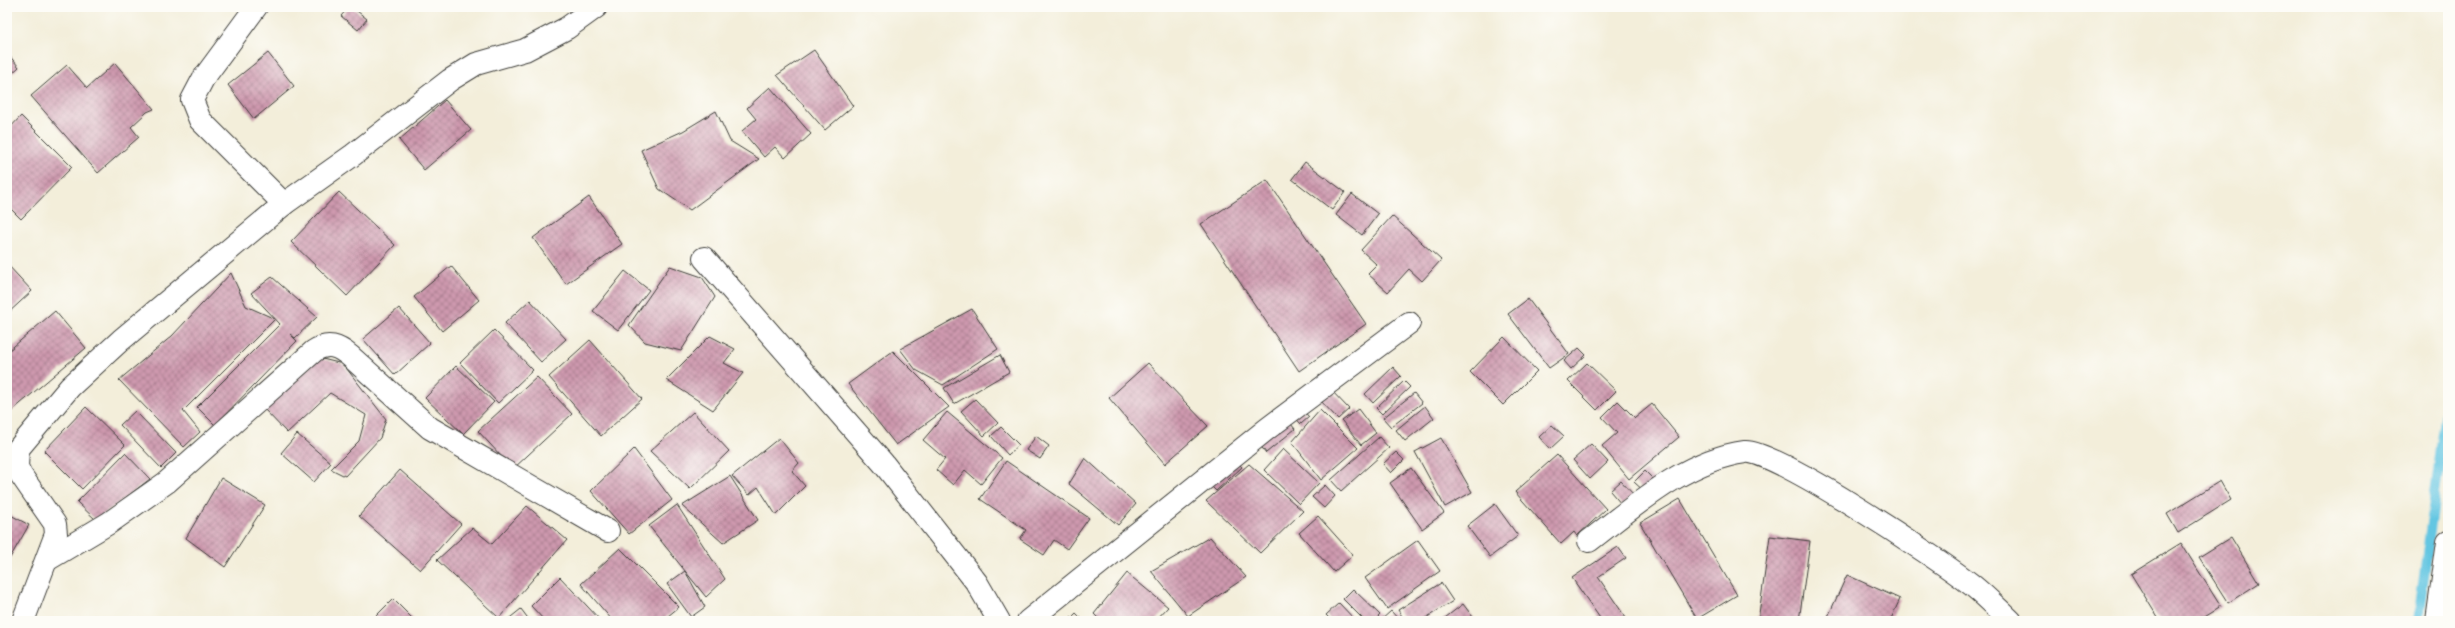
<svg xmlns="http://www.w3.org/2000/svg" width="2455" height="628" font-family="'Playpen Sans',sans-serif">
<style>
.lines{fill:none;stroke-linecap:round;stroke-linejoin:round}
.stream{stroke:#64c6e2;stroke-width:10}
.building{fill:url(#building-cross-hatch)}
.minor-casing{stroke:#3c3c38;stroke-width:24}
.minor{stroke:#fff;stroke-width:22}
</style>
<defs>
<pattern id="building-cross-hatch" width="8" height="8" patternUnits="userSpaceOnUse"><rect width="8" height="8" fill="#ce99ae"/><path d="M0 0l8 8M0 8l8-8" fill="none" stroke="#a67c8d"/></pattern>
</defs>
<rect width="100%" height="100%" fill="#fdfcf7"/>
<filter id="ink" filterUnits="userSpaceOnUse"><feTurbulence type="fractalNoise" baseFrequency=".025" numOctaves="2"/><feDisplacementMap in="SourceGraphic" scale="8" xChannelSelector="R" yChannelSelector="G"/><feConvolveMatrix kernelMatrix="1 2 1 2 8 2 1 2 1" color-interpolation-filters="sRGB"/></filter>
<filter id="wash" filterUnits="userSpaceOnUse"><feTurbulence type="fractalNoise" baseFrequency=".012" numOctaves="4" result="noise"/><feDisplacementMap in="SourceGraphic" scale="16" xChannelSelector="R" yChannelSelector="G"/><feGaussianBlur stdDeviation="0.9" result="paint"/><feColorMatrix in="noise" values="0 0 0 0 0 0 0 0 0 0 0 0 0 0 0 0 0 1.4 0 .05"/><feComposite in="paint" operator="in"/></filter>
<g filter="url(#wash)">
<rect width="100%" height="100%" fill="#f3eeda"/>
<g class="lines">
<path class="stream" d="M 2418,621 L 2448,396"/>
</g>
<g id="blocks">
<g class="building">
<path d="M 349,7 L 352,7 L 367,19 L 358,30 L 341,16 Z"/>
<path d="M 814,50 L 853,106 L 825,130 L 777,75 Z"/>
<path d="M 7,53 L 19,67 L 7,78 Z"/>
<path d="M 268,53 L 294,86 L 254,119 L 228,85 Z"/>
<path d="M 115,63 L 154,109 L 147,112 L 131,127 L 139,137 L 98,173 L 31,96 L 67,65 L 87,88 Z"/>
<path d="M 770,87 L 811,134 L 785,158 L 775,147 L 764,157 L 742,131 L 756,119 L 747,108 Z"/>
<path d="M 445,100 L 471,130 L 424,170 L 399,140 Z"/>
<path d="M 716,111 L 730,141 L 759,159 L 690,210 L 659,189 L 641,150 L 683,131 Z"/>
<path d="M 21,116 L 72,167 L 21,219 L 7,205 L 7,131 Z"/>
<path d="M 1305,162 L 1345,192 L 1332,210 L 1292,179 Z"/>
<path d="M 1267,180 L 1366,324 L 1299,371 L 1201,224 Z"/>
<path d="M 339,192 L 395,245 L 347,296 L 291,242 Z"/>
<path d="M 1352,194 L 1378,214 L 1362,235 L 1336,215 Z"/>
<path d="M 589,197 L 622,244 L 566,284 L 533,238 Z"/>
<path d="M 1392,216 L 1441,260 L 1422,281 L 1409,269 L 1388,292 L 1368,274 L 1377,265 L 1361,250 Z"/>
<path d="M 7,264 L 32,291 L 7,314 Z"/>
<path d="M 451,266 L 479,300 L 442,331 L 414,297 Z"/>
<path d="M 670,266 L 702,277 L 715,297 L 681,351 L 645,342 L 629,325 Z"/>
<path d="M 625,271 L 649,290 L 618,330 L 593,311 Z"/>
<path d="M 231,273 L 246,306 L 275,319 L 183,411 L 200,432 L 184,447 L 119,380 L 172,336 Z"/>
<path d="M 272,277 L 317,317 L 295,338 L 290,334 L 297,341 L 215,425 L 197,407 L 280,324 L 251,293 Z"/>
<path d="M 1528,299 L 1569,354 L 1549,368 L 1508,314 Z"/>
<path d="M 530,300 L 566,339 L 541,362 L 505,323 Z"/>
<path d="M 399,308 L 430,343 L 395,375 L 363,339 Z"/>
<path d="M 972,309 L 998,349 L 943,385 L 916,370 L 900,349 Z"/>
<path d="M 55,311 L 86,348 L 7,415 L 7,352 Z"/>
<path d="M 494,330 L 533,370 L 498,403 L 460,363 Z"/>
<path d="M 710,336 L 735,349 L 724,363 L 743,373 L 713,410 L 666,380 Z"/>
<path d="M 1504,337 L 1537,371 L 1503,405 L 1470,372 Z"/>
<path d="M 590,340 L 642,399 L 601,436 L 549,377 Z"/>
<path d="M 1579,348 L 1586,355 L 1571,369 L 1564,361 Z"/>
<path d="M 893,351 L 949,407 L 896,445 L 848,384 Z"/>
<path d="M 1000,355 L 1009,372 L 954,404 L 944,388 Z"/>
<path d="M 318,358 L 343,364 L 386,419 L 380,438 L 345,476 L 331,469 L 359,441 L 366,415 L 330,393 L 287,433 L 264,409 Z"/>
<path d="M 1148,363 L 1208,426 L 1165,464 L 1109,398 Z"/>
<path d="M 1587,363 L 1616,391 L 1597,410 L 1568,381 Z"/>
<path d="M 456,366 L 494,402 L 463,434 L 425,398 Z"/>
<path d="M 1393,367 L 1401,376 L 1373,403 L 1365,394 Z"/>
<path d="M 537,377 L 572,414 L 513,469 L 478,431 Z"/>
<path d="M 1404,381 L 1410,387 L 1382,414 L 1376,408 Z"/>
<path d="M 1330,389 L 1349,409 L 1338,419 L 1319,399 Z"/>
<path d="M 1414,393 L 1422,403 L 1391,427 L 1383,418 Z"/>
<path d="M 975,399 L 998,423 L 984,436 L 961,411 Z"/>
<path d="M 1618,401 L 1635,418 L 1652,404 L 1679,437 L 1629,479 L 1602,446 L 1617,433 L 1602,417 Z"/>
<path d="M 1425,406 L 1434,418 L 1405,441 L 1396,430 Z"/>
<path d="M 86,407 L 125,445 L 82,489 L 44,451 Z"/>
<path d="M 1300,407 L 1309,417 L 1301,424 L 1292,414 Z"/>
<path d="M 1358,409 L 1376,433 L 1361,445 L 1342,421 Z"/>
<path d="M 1320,410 L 1358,448 L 1321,480 L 1292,442 Z"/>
<path d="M 135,411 L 176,453 L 161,468 L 120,425 Z"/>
<path d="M 693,412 L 729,451 L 690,489 L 650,451 Z"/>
<path d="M 947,412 L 1002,458 L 981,484 L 965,470 L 953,485 L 936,470 L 945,459 L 923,440 Z"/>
<path d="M 1286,418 L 1295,429 L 1266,453 L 1257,441 Z"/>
<path d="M 1552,425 L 1564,436 L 1550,449 L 1539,437 Z"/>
<path d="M 1001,427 L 1019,445 L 1008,455 L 991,436 Z"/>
<path d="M 297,434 L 331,463 L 314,482 L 281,453 Z"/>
<path d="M 1036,436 L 1049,446 L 1040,459 L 1026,450 Z"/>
<path d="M 1379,437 L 1389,448 L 1341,491 L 1331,480 Z"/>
<path d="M 779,438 L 799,463 L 792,471 L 805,486 L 776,515 L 758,487 L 749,495 L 732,476 Z"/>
<path d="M 1441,438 L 1472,492 L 1445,507 L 1415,452 Z"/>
<path d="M 1591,444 L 1608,462 L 1590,479 L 1573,460 Z"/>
<path d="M 634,449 L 672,500 L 629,534 L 591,491 Z"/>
<path d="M 1283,449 L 1319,483 L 1299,504 L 1264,470 Z"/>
<path d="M 1396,452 L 1404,460 L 1391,473 L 1383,464 Z"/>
<path d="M 125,453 L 150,479 L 96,520 L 77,502 Z"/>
<path d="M 1557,455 L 1606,509 L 1577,536 L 1574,532 L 1561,544 L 1515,492 Z"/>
<path d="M 1085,458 L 1136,504 L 1118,525 L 1069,484 Z"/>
<path d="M 1233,458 L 1242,467 L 1216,491 L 1207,482 Z"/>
<path d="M 1006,461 L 1089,518 L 1067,549 L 1054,540 L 1044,555 L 1020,539 L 1026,530 L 980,499 Z"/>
<path d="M 1249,464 L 1303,511 L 1260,553 L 1206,501 Z"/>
<path d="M 1411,468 L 1444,513 L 1422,529 L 1390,483 Z"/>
<path d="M 400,470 L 461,524 L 420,570 L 359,516 Z"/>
<path d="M 1645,471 L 1656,482 L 1646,493 L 1634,482 Z"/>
<path d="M 730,476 L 758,520 L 723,543 L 682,506 Z"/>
<path d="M 221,478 L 265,505 L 225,567 L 186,538 Z"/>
<path d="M 1621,481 L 1634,495 L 1622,505 L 1610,491 Z"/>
<path d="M 2220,481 L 2231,500 L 2178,533 L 2167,514 Z"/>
<path d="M 1325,485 L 1335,496 L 1324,508 L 1312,497 Z"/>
<path d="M 1680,499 L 1737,595 L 1697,619 L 1640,523 Z"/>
<path d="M 1495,504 L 1518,536 L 1490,557 L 1467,526 Z"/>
<path d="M 677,505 L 725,579 L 706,597 L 649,526 Z"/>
<path d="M 527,506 L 567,540 L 499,618 L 437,560 L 472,528 L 492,544 Z"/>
<path d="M 7,513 L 29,525 L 7,563 Z"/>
<path d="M 1318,516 L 1353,555 L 1334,572 L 1299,533 Z"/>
<path d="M 1770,536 L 1810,541 L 1799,621 L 1758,621 Z"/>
<path d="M 1210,537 L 1246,577 L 1188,616 L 1151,571 Z"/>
<path d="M 2231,537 L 2259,583 L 2228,603 L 2199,557 Z"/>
<path d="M 1418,540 L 1440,571 L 1387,609 L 1365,578 Z"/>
<path d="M 2181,543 L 2221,607 L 2198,621 L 2160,621 L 2131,574 Z"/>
<path d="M 1618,547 L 1626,558 L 1598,577 L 1626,618 L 1622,621 L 1602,621 L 1572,578 Z"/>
<path d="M 620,548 L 679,607 L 662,621 L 613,621 L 581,584 Z"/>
<path d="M 685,571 L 705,607 L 691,617 L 667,584 Z"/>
<path d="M 1127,573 L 1168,607 L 1155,621 L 1101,621 L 1094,614 Z"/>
<path d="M 1847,575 L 1900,599 L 1890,621 L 1826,621 Z"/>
<path d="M 560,577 L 601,621 L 545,621 L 531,606 Z"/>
<path d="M 1441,583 L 1453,601 L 1421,621 L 1405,621 L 1398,610 Z"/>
<path d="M 1353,589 L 1380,615 L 1374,621 L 1365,621 L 1343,599 Z"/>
<path d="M 393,599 L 415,621 L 371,621 Z"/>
<path d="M 1339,603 L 1356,621 L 1332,621 L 1326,615 Z"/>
<path d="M 1463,604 L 1476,621 L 1441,621 Z"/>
<path d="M 521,609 L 530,621 L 506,621 Z"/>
<path d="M 1391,611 L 1400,621 L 1380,621 Z"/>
<path d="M 1076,613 L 1084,621 L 1068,621 Z"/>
</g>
</g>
</g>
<g filter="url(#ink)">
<use href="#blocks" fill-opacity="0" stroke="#3c3c38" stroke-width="1"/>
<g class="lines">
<g class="minor-casing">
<g id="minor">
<path d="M 256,7 L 203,79 L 192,100 L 200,120 L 284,204"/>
<path d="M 704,258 L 883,463 L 977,583 L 999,621"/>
<path d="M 1589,541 C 1635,506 1685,460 1745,452 C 1773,448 1938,559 1968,582 C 1983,593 1997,608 2011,621"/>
<path d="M 47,560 L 109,523 L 167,482 L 314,351 C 328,342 338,346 350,356 L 430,428 L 608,531"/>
<path d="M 23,621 L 56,534 L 55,524 L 21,475 L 17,467 L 18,449 L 70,387 L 121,340 L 284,204 L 353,155 L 450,80 L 476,64 L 525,50 L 567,28 L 596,7"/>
<path d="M 1028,621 L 1267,429 L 1409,323"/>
<path d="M 2437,621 L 2448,542"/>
</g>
</g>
<use href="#minor" class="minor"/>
</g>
</g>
<rect width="2455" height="628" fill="none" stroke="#fdfcf7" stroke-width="24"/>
</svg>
